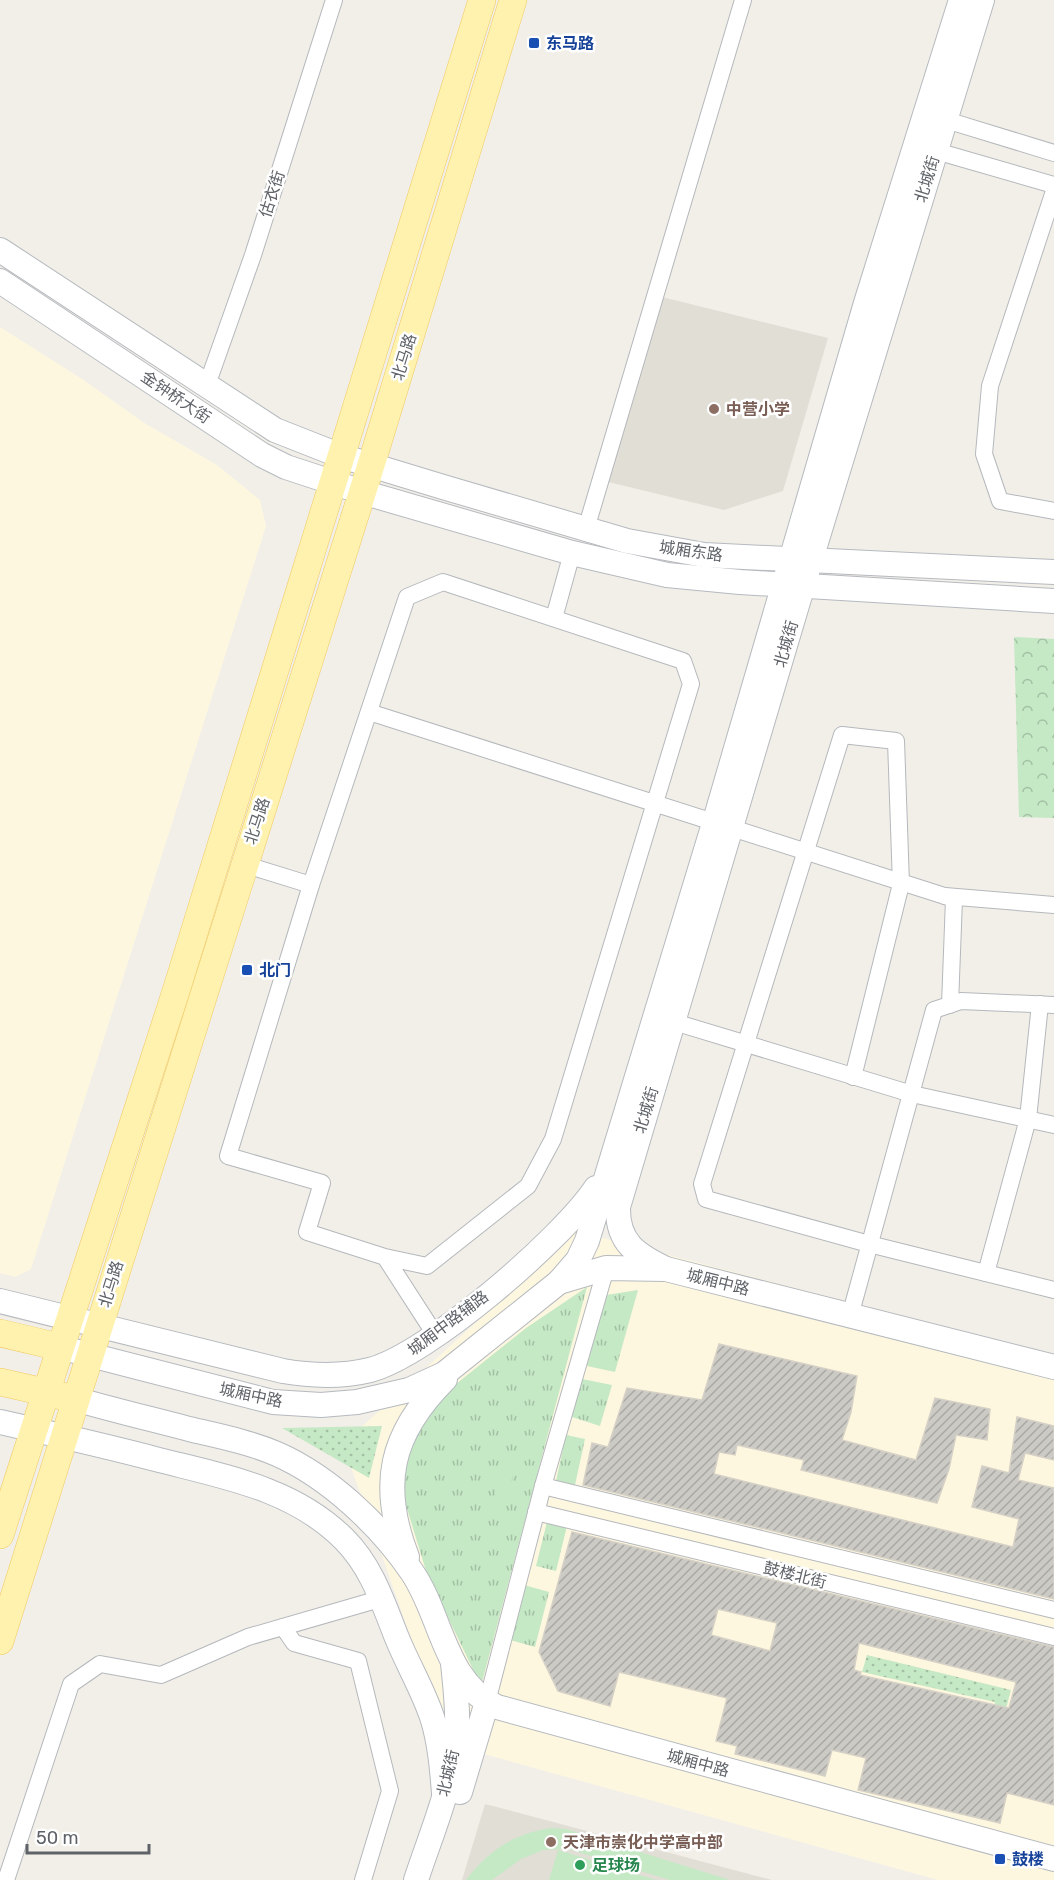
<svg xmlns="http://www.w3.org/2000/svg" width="1054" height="1880" font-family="Rubik,'Noto Sans SC',sans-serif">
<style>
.commercial{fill:#fef7e0}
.education{fill:#e1ded6}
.grass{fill:url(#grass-dots)}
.forest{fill:url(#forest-crowns)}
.park{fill:url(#park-tufts)}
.garden{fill:#c5e8c5}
.building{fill:url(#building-hatch);stroke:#d6d1c6;stroke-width:1.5;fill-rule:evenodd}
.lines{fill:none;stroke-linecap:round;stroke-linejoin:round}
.street-casing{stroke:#b5b8bc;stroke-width:18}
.secondary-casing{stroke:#b6babf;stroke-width:26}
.primary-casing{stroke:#f2c960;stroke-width:28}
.street{stroke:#fff;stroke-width:16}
.secondary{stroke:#fff;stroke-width:24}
.primary{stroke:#fff2af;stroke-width:27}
.transit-dot{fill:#1a4fb4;stroke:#fff;stroke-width:2}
.education-dot{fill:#8d6e63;stroke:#fff;stroke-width:2}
.leisure-dot{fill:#2e9e5b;stroke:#fff;stroke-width:2}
.labels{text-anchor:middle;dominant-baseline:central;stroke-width:5;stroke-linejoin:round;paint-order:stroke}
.transit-label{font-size:16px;font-weight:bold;fill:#164399;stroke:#fff;text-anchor:start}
.street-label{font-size:16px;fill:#5f6368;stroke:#fff}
.education-label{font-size:16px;font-weight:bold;fill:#785e54;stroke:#fff;text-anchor:start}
.leisure-label{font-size:16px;font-weight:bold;fill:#27864d;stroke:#fff;text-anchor:start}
</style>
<defs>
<pattern id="grass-dots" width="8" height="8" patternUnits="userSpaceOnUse" patternTransform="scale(1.5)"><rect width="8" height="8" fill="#c5e8c5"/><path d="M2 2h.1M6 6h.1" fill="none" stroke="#a3c0a4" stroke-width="1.8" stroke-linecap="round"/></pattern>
<pattern id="forest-crowns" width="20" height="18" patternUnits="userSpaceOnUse" patternTransform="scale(1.5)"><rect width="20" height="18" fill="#c5e8c5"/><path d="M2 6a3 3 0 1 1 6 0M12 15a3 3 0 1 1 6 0" fill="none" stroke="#a3c0a4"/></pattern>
<pattern id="park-tufts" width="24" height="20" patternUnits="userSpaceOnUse" patternTransform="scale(1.5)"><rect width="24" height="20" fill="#c5e8c5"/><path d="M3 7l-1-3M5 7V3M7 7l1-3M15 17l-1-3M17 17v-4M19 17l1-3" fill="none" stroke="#a3c0a4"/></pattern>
<pattern id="building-hatch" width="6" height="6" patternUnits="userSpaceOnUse" patternTransform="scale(1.5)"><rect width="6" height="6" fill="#cccac5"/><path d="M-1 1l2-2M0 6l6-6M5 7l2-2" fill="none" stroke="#a9a8a4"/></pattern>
</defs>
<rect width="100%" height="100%" fill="#f1efe8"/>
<g class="commercial">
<path d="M 0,327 L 82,379 L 146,424 L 217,465 L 260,500 L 266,526 L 31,1269 L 15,1277 L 0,1273 Z"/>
<path d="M 576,1231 L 1054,1355 L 1054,1880 L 938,1880 L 448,1744 L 343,1444 Z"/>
</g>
<g class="education">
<path d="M 654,295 L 828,338 L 783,491 L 724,510 L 600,480 Z"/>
<path d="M 485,1804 L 772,1880 L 462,1880 Z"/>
</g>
<g class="grass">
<path d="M 382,1426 L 369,1478 L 282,1428 Z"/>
<path d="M 867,1655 L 1011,1690 L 1003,1720 L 992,1717 L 995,1702 L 862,1672 Z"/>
</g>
<path class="forest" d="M 1014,637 L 1054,639 L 1054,818 L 1019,817 Z"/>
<g class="park">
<path d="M 587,1287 L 481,1686 L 427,1574 L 401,1489 L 402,1475 L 417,1427 L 451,1388 L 526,1328 Z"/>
<path d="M 638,1290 L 615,1372 L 587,1366 L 606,1295 Z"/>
<path d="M 582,1379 L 612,1385 L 600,1426 L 572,1417 Z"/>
<path d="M 566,1435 L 585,1439 L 575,1485 L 556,1481 Z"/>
<path d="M 547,1522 L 567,1526 L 556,1571 L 536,1566 Z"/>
<path d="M 524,1585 L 549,1592 L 535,1647 L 510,1640 Z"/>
</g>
<g class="garden">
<path d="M 503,1468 L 514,1471 L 505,1506 L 493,1503 Z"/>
<path d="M 551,1828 L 566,1829 L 730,1880 L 670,1880 L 568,1849 L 543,1850 L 521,1859 L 492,1880 L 466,1880 C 488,1851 515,1833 551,1828 Z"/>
<path d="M 558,1850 L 656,1880 L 549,1880 Z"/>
</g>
<g class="building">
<path d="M 719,1344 L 857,1376 L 851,1412 L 842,1440 L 916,1460 L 935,1398 L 990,1409 L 987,1440 L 956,1435 L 949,1469 L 937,1503 L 801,1470 L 804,1460 L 737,1445 L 735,1455 L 719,1452 L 714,1474 L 1013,1547 L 1019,1519 L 972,1507 L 982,1466 L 1009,1473 L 1017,1417 L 1054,1426 L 1054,1460 L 1025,1453 L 1018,1480 L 1054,1488 L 1054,1599 L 583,1485 L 592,1443 L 608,1447 L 627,1388 L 702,1400 Z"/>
<path d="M 572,1532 L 1054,1647 L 1054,1805 L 1007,1793 L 1000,1823 L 858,1790 L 866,1758 L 832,1750 L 825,1776 L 735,1754 L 737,1746 L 716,1741 L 727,1698 L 619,1672 L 610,1706 L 558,1691 L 539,1652 ZM 718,1609 L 777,1623 L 770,1651 L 711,1635 ZM 859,1643 L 1016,1682 L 1009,1708 L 860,1675 L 861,1672 L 854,1670 Z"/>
</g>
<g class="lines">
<g class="street-casing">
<g id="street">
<path d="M 946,120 L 1054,153"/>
<path d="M 936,151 L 1054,185"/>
<path d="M 1054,191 L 990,386 L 984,454 L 1000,501 L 1054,511"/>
<path d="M 207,385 L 253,255 L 334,0"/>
<path d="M 586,529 L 743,0"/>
<path d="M 554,618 L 572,553"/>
<path d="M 369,712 L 954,899 L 950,1005"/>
<path d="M 243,864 L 311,885"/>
<path d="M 945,896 L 1054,905"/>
<path d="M 674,1022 L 912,1094 L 1054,1125"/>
<path d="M 853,1077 L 901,884 L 896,741 L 842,735 L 702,1184 L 706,1199 L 869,1244 L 1054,1290"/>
<path d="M 385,1257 L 427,1266 L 528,1186 L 553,1139 L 691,684 L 683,661 L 443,582 L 407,597 L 311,885 L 228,1156 L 322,1183 L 307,1232 L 385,1257 L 436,1336"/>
<path d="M 986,1273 L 1028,1119 L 1040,1004"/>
<path d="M 850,1316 L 934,1010 L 961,1001 L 1054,1005"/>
<path d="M 543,1486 L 1054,1610"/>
<path d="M 536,1512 L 1054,1637"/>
<path d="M 283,1627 L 294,1643 L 358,1661 L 390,1791 L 363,1880"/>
<path d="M 487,1702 L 543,1486 L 606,1268"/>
<path d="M 6,1880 L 71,1684 L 100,1664 L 161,1675 L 248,1637 L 383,1598"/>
</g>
</g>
<g class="secondary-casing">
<g id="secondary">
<path d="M 0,250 L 275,430 L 341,456 L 443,487 L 627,541 L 704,555 L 1054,572"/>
<path d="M 0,281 L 262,455 L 286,467 L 362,492 L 572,553 L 667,575 L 740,582 L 1054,601"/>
<path d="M 666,1269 C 637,1255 617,1243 618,1207 L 803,585 L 982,0"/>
<path d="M 559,1282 L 578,1260 L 587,1241 L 716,817 L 866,303 L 961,0"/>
<path d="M 0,1301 L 283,1371 C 312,1376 341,1377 370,1370 C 428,1355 562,1239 596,1188"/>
<path d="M 59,1347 L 273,1402 L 321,1405 L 357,1402 L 409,1390 L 444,1374 L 559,1282 L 606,1268 L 666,1269 L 1054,1367"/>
<path d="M 75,1399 C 113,1410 151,1419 189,1429 C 219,1436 249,1442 277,1454 C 329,1477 380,1525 412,1572 C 442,1616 444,1682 497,1707 L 1054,1859"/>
<path d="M 0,1422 C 53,1434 106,1446 159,1460 C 226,1477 294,1489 344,1539 C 372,1567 383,1603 397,1638 C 408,1665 423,1690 432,1717 C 440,1742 442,1768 444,1793"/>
<path d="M 407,1557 C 379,1485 390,1434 445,1379"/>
<path d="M 460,1792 L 487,1702"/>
<path d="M 416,1880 C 432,1831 455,1780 457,1728 C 458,1706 455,1685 453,1663"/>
</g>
</g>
<g class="primary-casing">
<g id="primary">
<path d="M 0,1333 L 59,1347"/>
<path d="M 0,1382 L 62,1396"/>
<path d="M 0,1535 L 176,991 L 482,0"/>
<path d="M 0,1641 L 371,465 L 513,0"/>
</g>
</g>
<use href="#street" class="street"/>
<use href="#secondary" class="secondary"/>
<use href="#primary" class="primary"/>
</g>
<g class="transit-dot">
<rect x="528" y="37" width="12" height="12" rx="3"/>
<rect x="241" y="964" width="12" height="12" rx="3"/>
<rect x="994" y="1853" width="12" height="12" rx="3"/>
</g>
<g class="education-dot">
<circle cx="714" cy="409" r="6"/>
<circle cx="551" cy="1842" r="6"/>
</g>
<circle class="leisure-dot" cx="580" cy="1865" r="6"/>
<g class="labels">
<g class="transit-label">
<text x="546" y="43">东马路</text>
<text x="259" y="970">北门</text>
<text x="1012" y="1859">鼓楼</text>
</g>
<g class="street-label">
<text transform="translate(927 179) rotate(-73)">北城街</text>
<text transform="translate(272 194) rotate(-72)">估衣街</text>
<text transform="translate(404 357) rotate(-73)">北马路</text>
<text transform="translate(176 397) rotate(34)">金钟桥大街</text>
<text transform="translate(691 551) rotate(8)">城厢东路</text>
<text transform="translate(786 644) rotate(-74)">北城街</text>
<text transform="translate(257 821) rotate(-72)">北马路</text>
<text transform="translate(646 1110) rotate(-73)">北城街</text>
<text transform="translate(718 1282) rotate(14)">城厢中路</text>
<text transform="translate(111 1284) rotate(-73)">北马路</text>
<text transform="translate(448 1323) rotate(-37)">城厢中路辅路</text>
<text transform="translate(251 1395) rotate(12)">城厢中路</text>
<text transform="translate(795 1575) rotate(14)">鼓楼北街</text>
<text transform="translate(698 1763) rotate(15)">城厢中路</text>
<text transform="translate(448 1773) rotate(-77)">北城街</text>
</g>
<g class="education-label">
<text x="726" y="409">中营小学</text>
<text x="563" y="1842">天津市崇化中学高中部</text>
</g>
<g class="leisure-label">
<text x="592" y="1865">足球场</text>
</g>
</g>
<path d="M27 1844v9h122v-9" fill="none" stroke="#5f6368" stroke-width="3"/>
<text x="36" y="1844" font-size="18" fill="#5f6368" stroke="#ffffff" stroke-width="4.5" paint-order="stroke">50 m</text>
</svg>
